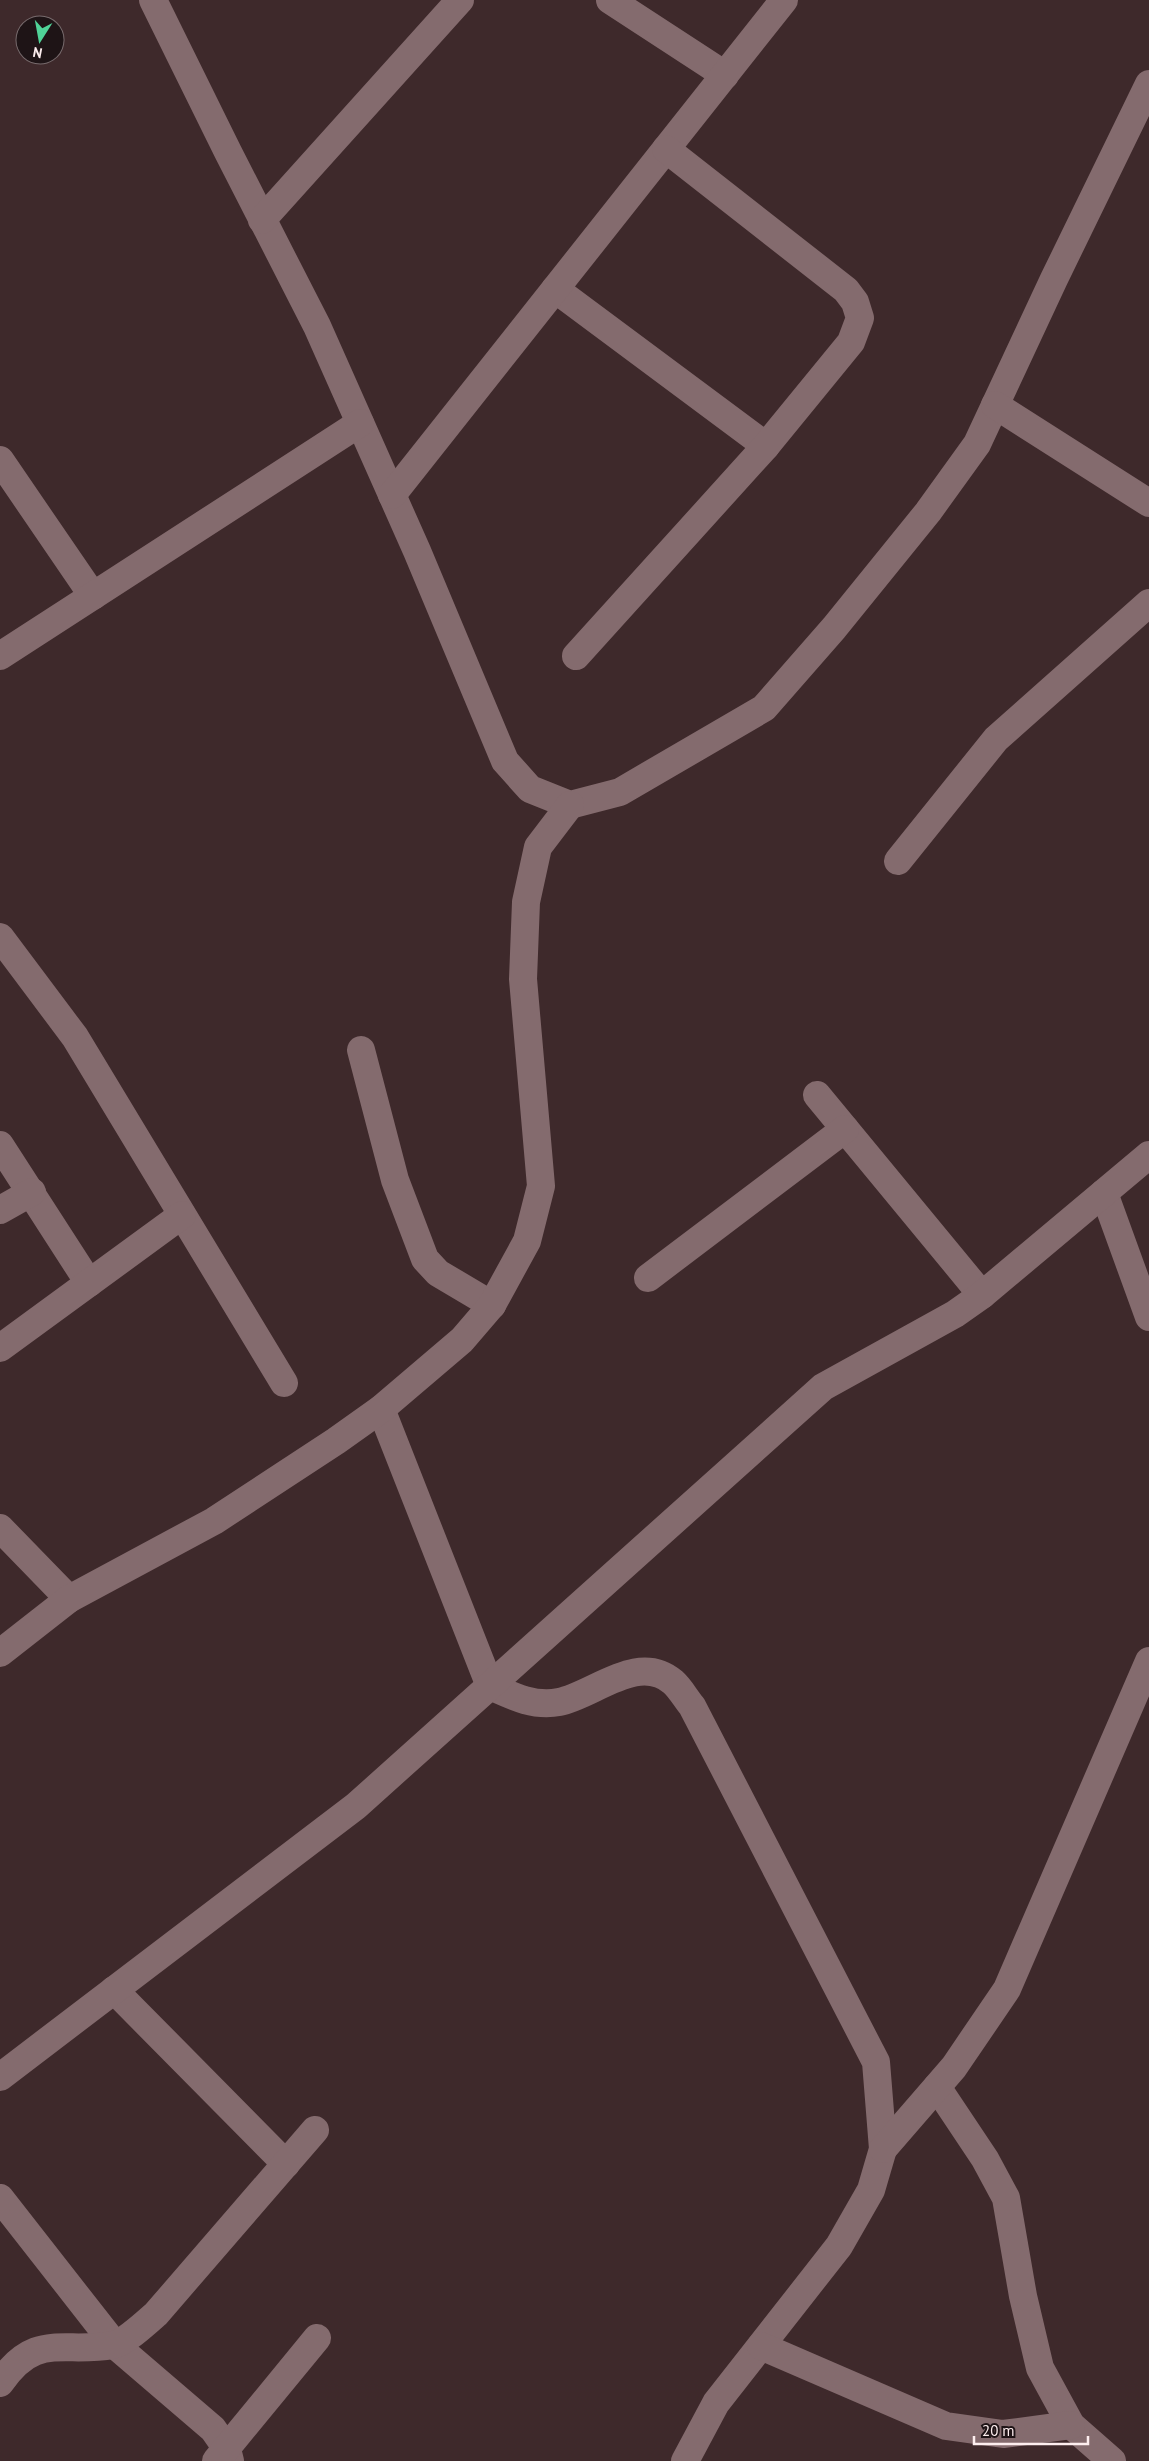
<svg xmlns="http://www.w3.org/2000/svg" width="1149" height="2461" font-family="'PT Sans',sans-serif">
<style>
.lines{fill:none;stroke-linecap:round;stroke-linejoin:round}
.minor{stroke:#846b6e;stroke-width:28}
</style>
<rect width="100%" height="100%" fill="#3e292b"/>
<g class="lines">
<g class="minor">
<path d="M 153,0 L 228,152 L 317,326 L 417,551 L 505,761 L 530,789 L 570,805 L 620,792 L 764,708 L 834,628 L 928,512 L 977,444 L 1054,279 L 1149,84"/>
<path d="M 610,0 L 725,75"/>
<path d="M 262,220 L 460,0"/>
<path d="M 555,289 L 766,446"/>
<path d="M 995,405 L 1149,503"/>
<path d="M 0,460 L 93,596"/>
<path d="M 392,495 L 784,0"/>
<path d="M 0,656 L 360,423"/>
<path d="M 576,656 L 766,446 L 851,342 L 860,318 L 855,302 L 846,290 L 666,149"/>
<path d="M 898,861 L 996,739 L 1149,603"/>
<path d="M 0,937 L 75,1037 L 284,1383"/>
<path d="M 361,1050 L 395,1180 L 425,1259 L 438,1273 L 492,1305"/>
<path d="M 817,1095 L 982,1295"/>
<path d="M 0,1145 L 89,1283"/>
<path d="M 1104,1193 L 1149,1317"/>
<path d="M 0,1210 L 32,1192"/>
<path d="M 648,1278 L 845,1129"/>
<path d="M 0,1348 L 182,1215"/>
<path d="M 381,1409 L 490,1686 C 512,1696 534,1707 559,1702 C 594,1695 638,1652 673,1682 C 680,1688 686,1699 692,1706 L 876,2062 L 883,2149 L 871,2190 L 839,2246 L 716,2403 L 685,2461"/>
<path d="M 0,1528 L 69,1599"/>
<path d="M 0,1653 L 69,1599 L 214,1521 L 336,1441 L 381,1409 L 462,1340 L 492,1305 L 527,1241 L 541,1186 L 523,979 L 526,902 L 538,847 L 570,805"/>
<path d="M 114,1990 L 286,2164"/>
<path d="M 0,2077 L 356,1806 L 823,1387 L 955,1314 L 982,1295 L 1149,1155"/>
<path d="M 937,2087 L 985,2159 L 1006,2198 L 1023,2296 L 1040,2368 L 1071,2425 L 1112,2461"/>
<path d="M 883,2149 L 954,2067 L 1007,1989 L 1149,1661"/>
<path d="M 0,2198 L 115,2345 L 213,2429 L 227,2449 L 230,2461"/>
<path d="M 761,2346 L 946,2426 L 1003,2434 L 1071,2425"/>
<path d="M 0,2383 C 36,2331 62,2354 113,2345 C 124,2343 147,2322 156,2314 L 315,2130"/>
<path d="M 216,2461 L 317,2338"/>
</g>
</g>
<g transform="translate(40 40) rotate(191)"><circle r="24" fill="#1e1416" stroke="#776b6d"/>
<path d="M0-4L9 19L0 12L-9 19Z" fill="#50d398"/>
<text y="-8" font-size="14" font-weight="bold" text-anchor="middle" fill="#fdeeef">N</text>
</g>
<path d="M974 2436v8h114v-8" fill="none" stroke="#fdeeef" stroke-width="2.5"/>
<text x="982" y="2436" font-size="15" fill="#fdeeef" stroke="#1e1416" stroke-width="4" paint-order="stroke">20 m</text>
</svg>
